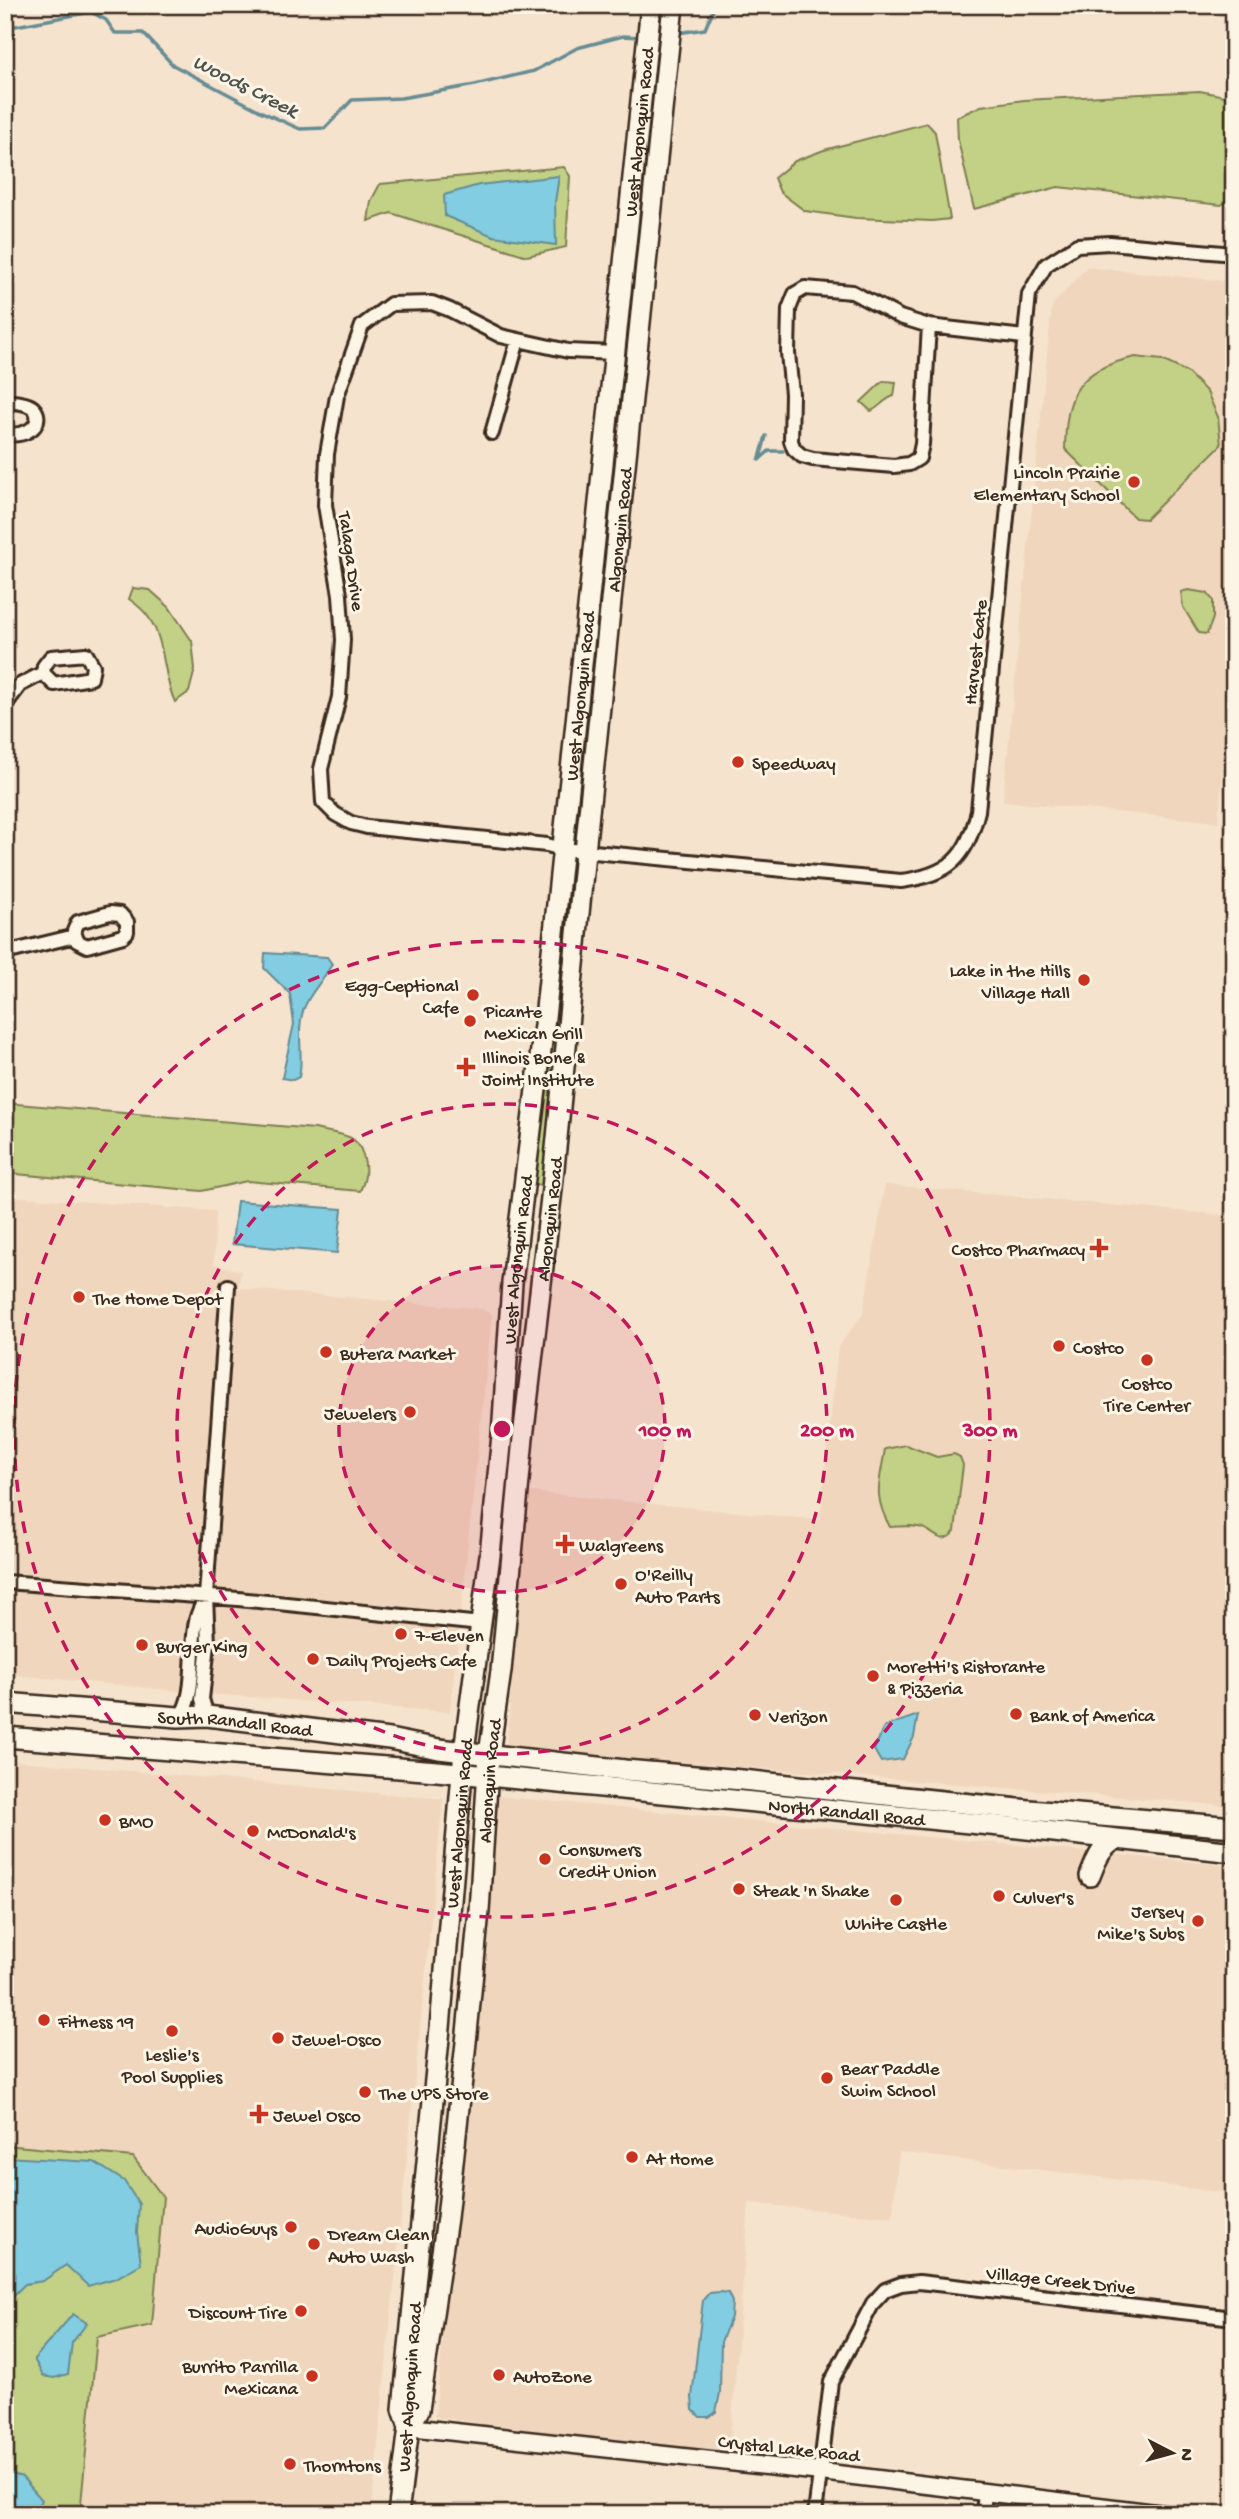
<svg xmlns="http://www.w3.org/2000/svg" width="1239" height="2519" viewBox="0 0 1239 2519" font-family="'Gochi Hand',sans-serif">
<rect width="100%" height="100%" fill="#f5e3cd"/>
<filter id="ink" filterUnits="userSpaceOnUse"><feTurbulence type="fractalNoise" baseFrequency=".0143" numOctaves="2"/><feDisplacementMap in="SourceGraphic" scale="14" xChannelSelector="R" yChannelSelector="G"/><feConvolveMatrix kernelMatrix="1 2 1 2 8 2 1 2 1" color-interpolation-filters="sRGB"/></filter>
<g filter="url(#ink)">
<!-- built -->
<path fill="#f0d6bc" d="M 1087,267 L 1234,282 L 1234,659 L 1218,822 L 1003,801 L 1052,305 Z
M 885,1185 L 1234,1216 L 1234,1806 L 506,1748 L 529,1492 L 820,1520 L 838,1347 L 863,1314 Z
M 5,1196 L 215,1211 L 214,1264 L 241,1271 L 238,1288 L 482,1309 L 492,1314 L 450,1712 L 209,1694 L 5,1674 Z
M 5,1760 L 443,1799 L 371,2514 L 80,2514 L 97,2337 L 133,2156 L 5,2145 Z
M 496,1796 L 1234,1866 L 1234,2194 L 899,2152 L 892,2217 L 749,2203 L 729,2457 L 435,2417 Z"/>
<!-- green -->
<path fill="#c2d185" stroke="#7e7e52" stroke-width="2" d="M 1200,91 L 1234,98 L 1234,197 L 1221,205 L 1058,187 L 974,209 L 958,140 L 957,117 L 981,106 L 1024,100 Z
M 927,123 L 935,132 L 950,219 L 932,221 L 856,218 L 805,211 L 780,192 L 774,178 L 795,161 L 824,150 Z
M 564,167 L 570,176 L 566,247 L 527,256 L 391,213 L 368,221 L 371,201 L 380,184 Z
M 1135,357 L 1162,360 L 1187,372 L 1207,392 L 1218,417 L 1221,445 L 1146,519 L 1135,518 L 1065,449 C 1066,392 1078,370 1135,357 Z
M 883,381 L 896,382 L 894,396 C 882,400 881,407 871,411 L 861,402 Z
M 133,588 L 150,590 L 169,607 L 192,641 L 195,669 L 189,692 L 175,702 C 162,675 166,642 149,618 C 144,610 136,604 129,599 Z
M 1188,590 L 1207,593 L 1213,600 L 1213,618 L 1207,634 L 1199,633 L 1183,607 L 1181,592 Z
M 554,1032 L 556,1032 L 548,1186 L 533,1184 Z
M 5,1103 L 315,1129 C 343,1136 360,1131 365,1164 C 366,1175 365,1180 360,1191 L 247,1181 L 202,1191 L 5,1173 Z
M 906,1445 L 937,1457 L 954,1454 L 960,1457 L 963,1465 L 955,1531 C 943,1546 937,1535 925,1529 C 915,1524 901,1527 890,1527 C 872,1495 880,1482 885,1449 Z
M 5,2145 L 133,2157 L 163,2197 L 152,2325 L 97,2337 L 80,2514 L 5,2514 Z"/>
<!-- water -->
<path fill="#82cde2" stroke="#668c94" stroke-width="2" d="M 559,176 L 555,202 L 556,245 L 493,236 L 445,216 L 444,195 L 479,185 Z
M 265,953 L 327,957 L 332,964 C 324,980 308,994 303,1011 C 296,1033 304,1056 299,1077 L 293,1080 L 282,1078 L 294,1024 L 290,994 L 264,968 Z
M 237,1201 L 342,1209 L 337,1253 L 232,1244 Z
M 918,1715 L 914,1737 L 903,1759 L 881,1762 L 874,1750 L 884,1727 Z
M 5,2157 L 94,2162 L 124,2181 L 139,2204 L 137,2232 L 141,2264 L 116,2278 L 88,2286 L 66,2265 L 43,2281 L 25,2284 L 5,2304 Z
M 720,2292 L 728,2293 L 732,2302 L 731,2317 L 721,2342 L 720,2393 L 716,2412 L 709,2417 L 700,2417 L 693,2410 L 692,2397 L 703,2300 L 709,2293 Z
M 73,2314 L 87,2323 L 72,2343 L 68,2374 L 54,2378 L 43,2376 L 34,2359 Z
M 5,2472 L 22,2477 L 42,2500 L 35,2514 L 5,2514 Z"/>
<g fill="none" stroke-linecap="round" stroke-linejoin="round">
<!-- stream -->
<path stroke="#668c94" stroke-width="3.5" d="M 5,28 L 91,12 L 106,20 L 115,33 L 143,33 L 173,65 L 262,112 L 300,129 L 325,128 L 352,100 L 401,98 L 475,85 L 534,71 L 577,48 L 623,36 L 640,37
M 678,33 L 705,29 L 715,5
M 760,458 L 766,436
M 759,460 L 769,451 L 783,451"/>
<!-- minor casing -->
<g stroke="#3b2a1e" stroke-width="18">
<path id="minor" d="M 929,326 L 922,444 L 919,458 L 909,464 L 894,466 L 813,459 L 802,456 L 794,449 L 791,441 L 792,394 L 788,353 L 789,309 L 795,294 L 805,288 L 852,292 L 900,317 L 929,326 L 1024,337
M 615,353 L 568,351 L 501,336 L 450,310 L 432,303 L 391,304 L 362,326 L 337,396 L 327,454 L 325,505 L 340,595 L 343,640 L 339,697 L 321,769 L 323,802 L 335,814 L 351,823 L 367,827 L 547,845 L 562,849 L 901,881 C 949,875 967,858 978,811 L 1029,294 L 1046,265 L 1077,245 L 1110,243 L 1234,254
M 5,401 C 13,402 21,402 28,405 C 41,410 40,425 28,431 C 21,435 13,435 5,434
M 492,433 L 518,340
M 86,654 L 93,666 L 91,678 L 54,684 L 43,673 L 44,666 L 51,657 Z
M 5,705 L 20,685 L 43,673
M 110,913 L 120,914 L 127,922 L 127,932 L 123,936 L 87,946 L 77,941 L 74,931 L 78,922 Z
M 5,953 L 75,936
M 5,1582 L 238,1599 L 481,1624
M 207,1716 L 202,1699 L 208,1644 L 206,1596 L 228,1286
M 178,1717 C 198,1702 189,1641 197,1617 C 199,1610 203,1603 206,1597
M 815,2514 L 831,2382 L 873,2303 L 885,2290 L 901,2284 L 919,2282 L 1234,2318
M 983,2514 L 985,2492"/>
</g>
<!-- tertiary casing -->
<g stroke="#3b2a1e" stroke-width="21">
<path id="tertiary" d="M 409,2427 L 821,2472 L 1164,2514"/>
</g>
<!-- primary casing -->
<g stroke="#3b2a1e" stroke-width="24">
<g id="primary">
<path id="s1" d="M 5,1703 L 178,1717 L 207,1716 L 389,1739 L 439,1749 L 625,1770 L 742,1780 L 1029,1810 L 1234,1827"/>
<path id="s2" d="M 5,1737 L 437,1771 L 1000,1826 L 1234,1852"/>
<path d="M 1090,1876 C 1096,1861 1100,1848 1115,1840"/>
<path id="s3" d="M 409,2427 L 419,2410 L 447,2218 L 467,2033 L 479,1911 L 489,1754 L 501,1671 L 523,1438 L 552,1189 L 587,832 L 673,5"/>
<path id="s4" d="M 398,2514 L 409,2427 L 403,2409 L 440,2028 L 464,1751 L 490,1555 L 502,1435 L 512,1283 L 546,1009 L 651,5"/>
</g>
</g>
<!-- minor -->
<use href="#minor" stroke="#fcf5e5" stroke-width="12"/>
<!-- tertiary -->
<use href="#tertiary" stroke="#fcf5e5" stroke-width="16"/>
<!-- primary -->
<use href="#primary" stroke="#fcf5e5" stroke-width="19"/>
</g>
</g>
<!-- distance rings -->
<circle cx="502" cy="1429" r="163" fill="#c2185b" fill-opacity=".12"/>
<g fill="none" stroke="#c2185b" stroke-width="3.5" stroke-dasharray="12 9">
<circle cx="502" cy="1429" r="163"/>
<circle cx="502" cy="1429" r="325"/>
<circle cx="502" cy="1429" r="488"/>
</g>
<!-- markers -->
<g fill="#c8321e" stroke="#fcf5e5" stroke-width="2.5">
<circle cx="1134" cy="482" r="7"/>
<circle cx="738" cy="762" r="7"/>
<circle cx="1084" cy="980" r="7"/>
<circle cx="473" cy="995" r="7"/>
<circle cx="470" cy="1021" r="7"/>
<path d="M462.5 1056.5h7v7h7v7h-7v7h-7v-7h-7v-7h7z"/>
<path d="M1095.5 1237.5h7v7h7v7h-7v7h-7v-7h-7v-7h7z"/>
<circle cx="79" cy="1297" r="7"/>
<circle cx="1059" cy="1346" r="7"/>
<circle cx="326" cy="1352" r="7"/>
<circle cx="1147" cy="1360" r="7"/>
<circle cx="410" cy="1412" r="7"/>
<path d="M561.5 1533.5h7v7h7v7h-7v7h-7v-7h-7v-7h7z"/>
<circle cx="621" cy="1584" r="7"/>
<circle cx="401" cy="1634" r="7"/>
<circle cx="142" cy="1645" r="7"/>
<circle cx="313" cy="1659" r="7"/>
<circle cx="873" cy="1676" r="7"/>
<circle cx="1016" cy="1714" r="7"/>
<circle cx="755" cy="1715" r="7"/>
<circle cx="105" cy="1820" r="7"/>
<circle cx="253" cy="1831" r="7"/>
<circle cx="545" cy="1859" r="7"/>
<circle cx="739" cy="1889" r="7"/>
<circle cx="999" cy="1896" r="7"/>
<circle cx="896" cy="1900" r="7"/>
<circle cx="1198" cy="1921" r="7"/>
<circle cx="44" cy="2020" r="7"/>
<circle cx="172" cy="2031" r="7"/>
<circle cx="278" cy="2038" r="7"/>
<circle cx="827" cy="2078" r="7"/>
<circle cx="365" cy="2092" r="7"/>
<path d="M255.5 2103.5h7v7h7v7h-7v7h-7v-7h-7v-7h7z"/>
<circle cx="632" cy="2157" r="7"/>
<circle cx="291" cy="2227" r="7"/>
<circle cx="314" cy="2244" r="7"/>
<circle cx="301" cy="2311" r="7"/>
<circle cx="499" cy="2375" r="7"/>
<circle cx="312" cy="2376" r="7"/>
<circle cx="290" cy="2464" r="7"/>
</g>
<g text-anchor="middle" stroke-width="6" stroke-linejoin="round" paint-order="stroke">
<!-- street labels -->
<g font-size="19" fill="#3b2a1e" stroke="#fcf5e5">
<text dy="7" stroke="none"><textPath href="#s4" startOffset="2396">West Algonquin Road</textPath></text>
<text dy="7" stroke="none"><textPath href="#s3" startOffset="1911">Algonquin Road</textPath></text>
<text transform="translate(353 561) rotate(82)" y="7">Talaga Drive</text>
<text transform="translate(974 652) rotate(-84)" y="7">Harvest Gate</text>
<text dy="7" stroke="none"><textPath href="#s4" startOffset="1829">West Algonquin Road</textPath></text>
<text dy="7" stroke="none"><textPath href="#s3" startOffset="1218">Algonquin Road</textPath></text>
<text dy="7" stroke="none"><textPath href="#s4" startOffset="1262">West Algonquin Road</textPath></text>
<text dy="7" stroke="none"><textPath href="#s1" startOffset="231">South Randall Road</textPath></text>
<text dy="7" stroke="none"><textPath href="#s3" startOffset="653">Algonquin Road</textPath></text>
<text dy="7" stroke="none"><textPath href="#s2" startOffset="845">North Randall Road</textPath></text>
<text dy="7" stroke="none"><textPath href="#s4" startOffset="695">West Algonquin Road</textPath></text>
<text transform="translate(1061 2279) rotate(6)" y="7">Village Creek Drive</text>
<text transform="translate(408 2387) rotate(-86)" y="7">West Algonquin Road</text>
<text transform="translate(789 2447) rotate(6)" y="7">Crystal Lake Road</text>
</g>
<!-- poi labels -->
<g font-size="19" fill="#3b2a1e" stroke="#fcf5e5" text-anchor="start">
<text x="1120" y="478" text-anchor="end">Lincoln Prairie<tspan x="1120" dy="22">Elementary School</tspan></text>
<text x="752" y="769">Speedway</text>
<text x="1070" y="976" text-anchor="end">Lake in the Hills<tspan x="1070" dy="22">Village Hall</tspan></text>
<text x="459" y="991" text-anchor="end">Egg-Ceptional<tspan x="459" dy="22">Cafe</tspan></text>
<text x="484" y="1017">Picante<tspan x="484" dy="22">Mexican Grill</tspan></text>
<text x="482" y="1063">Illinois Bone &amp;<tspan x="482" dy="22">Joint Institute</tspan></text>
<text x="1085" y="1255" text-anchor="end">Costco Pharmacy</text>
<text x="93" y="1304">The Home Depot</text>
<text x="1073" y="1353">Costco</text>
<text x="340" y="1359">Butera Market</text>
<text x="1147" y="1389" text-anchor="middle">Costco<tspan x="1147" dy="22">Tire Center</tspan></text>
<text x="396" y="1419" text-anchor="end">Jewelers</text>
<text x="579" y="1551">Walgreens</text>
<text x="635" y="1580">O'Reilly<tspan x="635" dy="22">Auto Parts</tspan></text>
<text x="415" y="1641">7-Eleven</text>
<text x="156" y="1652">Burger King</text>
<text x="327" y="1666">Daily Projects Cafe</text>
<text x="887" y="1672">Moretti's Ristorante<tspan x="887" dy="22">&amp; Pizzeria</tspan></text>
<text x="1030" y="1721">Bank of America</text>
<text x="769" y="1722">Verizon</text>
<text x="119" y="1827">BMO</text>
<text x="267" y="1838">McDonald's</text>
<text x="559" y="1855">Consumers<tspan x="559" dy="22">Credit Union</tspan></text>
<text x="753" y="1896">Steak 'n Shake</text>
<text x="1013" y="1903">Culver's</text>
<text x="1184" y="1917" text-anchor="end">Jersey<tspan x="1184" dy="22">Mike's Subs</tspan></text>
<text x="896" y="1929" text-anchor="middle">White Castle</text>
<text x="58" y="2027">Fitness 19</text>
<text x="292" y="2045">Jewel-Osco</text>
<text x="172" y="2060" text-anchor="middle">Leslie's<tspan x="172" dy="22">Pool Supplies</tspan></text>
<text x="841" y="2074">Bear Paddle<tspan x="841" dy="22">Swim School</tspan></text>
<text x="379" y="2099">The UPS Store</text>
<text x="273" y="2121">Jewel Osco</text>
<text x="646" y="2164">At Home</text>
<text x="277" y="2234" text-anchor="end">AudioGuys</text>
<text x="328" y="2240">Dream Clean<tspan x="328" dy="22">Auto Wash</tspan></text>
<text x="287" y="2318" text-anchor="end">Discount Tire</text>
<text x="298" y="2372" text-anchor="end">Burrito Parrilla<tspan x="298" dy="22">Mexicana</tspan></text>
<text x="513" y="2382">AutoZone</text>
<text x="304" y="2471">Thorntons</text>
</g>
<!-- water labels -->
<g font-size="21" font-style="italic" fill="#4d534f" stroke="#fcf5e5">
<text transform="translate(246 85) rotate(27)" y="7">Woods Creek</text>
</g>
</g>
<circle cx="502" cy="1429" r="10" fill="#c2185b" stroke="#fcf5e5" stroke-width="3.5"/>
<g font-size="21" text-anchor="middle" font-weight="bold" fill="#c2185b" stroke="#fcf5e5" stroke-width="6" stroke-linejoin="round" paint-order="stroke">
<text x="665" y="1436">100 m</text>
<text x="827" y="1436">200 m</text>
<text x="990" y="1436">300 m</text>
</g>
<!-- margin -->
<rect width="1239" height="2519" fill="none" stroke="#fcf5e5" stroke-width="28"/>
<rect x="14" y="14" width="1211" height="2491" fill="none" stroke="#3b2a1e" stroke-width="2.5" filter="url(#ink)"/>
<!-- north arrow -->
<g transform="translate(1172 2453) rotate(96)" stroke="#fcf5e5" stroke-width="5" paint-order="stroke">
<path d="M0-5L12 26L0 18L-12 26Z" fill="#3b2a1e"/>
<text y="-10" font-size="19" font-weight="bold" text-anchor="middle" fill="#3b2a1e">N</text>
</g>
</svg>
